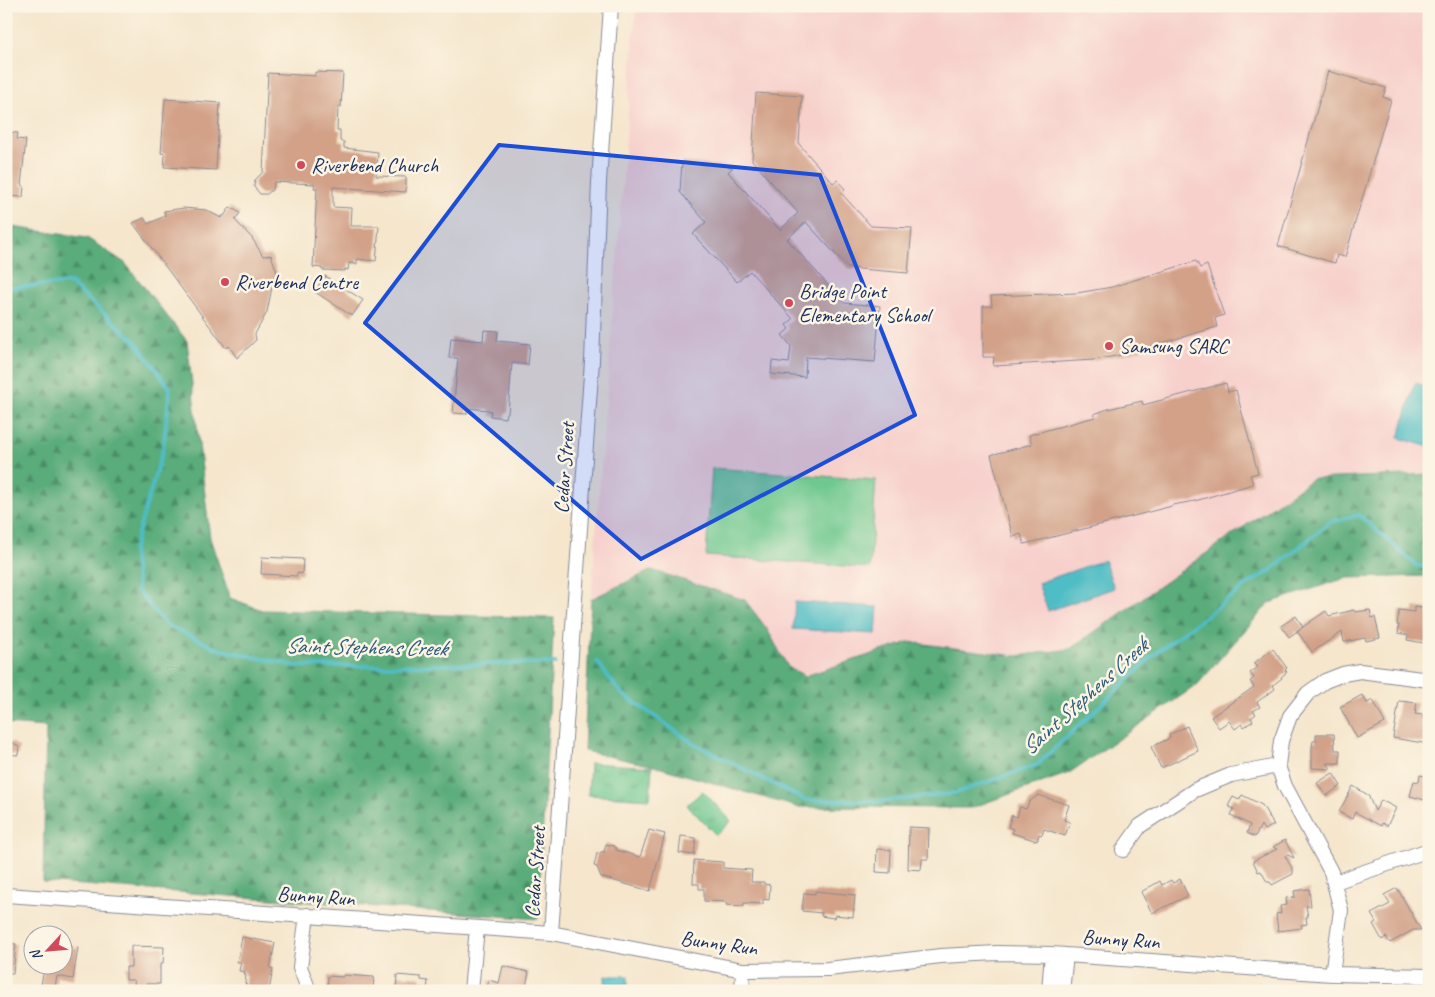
<svg xmlns="http://www.w3.org/2000/svg" width="1435" height="997" viewBox="0 0 1435 997" font-family="Caveat,sans-serif">
<defs>
<pattern id="forest-firs" width="22" height="20" patternUnits="userSpaceOnUse" patternTransform="scale(1.25)"><rect width="22" height="20" fill="#5aac7a"/><path d="M5 1l3.5 6h-7zM16 11l3.5 6h-7z" fill="#4a8c67"/></pattern>
<pattern id="park-tufts" width="24" height="20" patternUnits="userSpaceOnUse" patternTransform="scale(1.25)"><rect width="24" height="20" fill="#6ec88f"/><path d="M3 7l-1-3M5 7V3M7 7l1-3M15 17l-1-3M17 17v-4M19 17l1-3" fill="none" stroke="#5aa378"/></pattern>
</defs>
<rect width="100%" height="100%" fill="#fcf5e5"/>
<filter id="ink" filterUnits="userSpaceOnUse"><feTurbulence type="fractalNoise" baseFrequency=".02" numOctaves="2"/><feDisplacementMap in="SourceGraphic" scale="10" xChannelSelector="R" yChannelSelector="G"/><feConvolveMatrix kernelMatrix="1 2 1 2 8 2 1 2 1" color-interpolation-filters="sRGB"/></filter>
<filter id="wash" filterUnits="userSpaceOnUse"><feTurbulence type="fractalNoise" baseFrequency=".0096" numOctaves="4" result="noise"/><feDisplacementMap in="SourceGraphic" scale="20" xChannelSelector="R" yChannelSelector="G"/><feGaussianBlur stdDeviation="1.12" result="paint"/><feColorMatrix in="noise" values="0 0 0 0 0 0 0 0 0 0 0 0 0 0 0 0 0 1.4 0 .05"/><feComposite in="paint" operator="in"/></filter>
<g filter="url(#wash)">
<rect width="100%" height="100%" fill="#f5e6cc"/>
<!-- built -->
<path fill="#f7d0cc" d="M 636,6 L 1429,6 L 1429,474 L 1312,479 L 1070,649 L 1016,656 L 944,647 L 805,676 L 591,599 Z"/>
<!-- green -->
<path fill="#6ec88f" stroke="#447c76" d="M 712,468 L 876,480 L 870,568 L 706,556 Z"/>
<!-- forest -->
<path fill="url(#forest-firs)" stroke="#3a6e6c" d="M 6,226 L 87,238 L 125,263 L 187,341 L 210,538 L 230,598 L 262,610 L 554,618 L 538,919 L 43,882 L 46,727 L 6,724 Z
M 1429,474 L 1429,576 L 1346,578 L 1269,603 L 1197,685 L 1069,773 L 971,808 L 797,807 L 654,766 L 584,751 L 591,599 L 652,570 L 745,600 L 767,629 L 788,667 L 805,676 L 909,642 L 1016,656 L 1070,649 L 1312,479 Z"/>
<!-- park -->
<path fill="url(#park-tufts)" stroke="#447c76" d="M 590,763 L 652,767 L 650,799 L 588,795 Z
M 703,791 L 731,821 L 716,835 L 687,805 Z"/>
<!-- water -->
<path fill="#4fbdc5" stroke="#357692" d="M 1415,383 L 1429,387 L 1429,447 L 1399,438 Z
M 1104,560 L 1114,588 L 1048,611 L 1038,583 Z
M 795,602 L 878,607 L 876,634 L 793,629 Z
M 605,976 L 628,976 L 628,985 L 605,984 Z"/>
<g fill="none" stroke-linecap="round" stroke-linejoin="round">
<!-- stream -->
<path stroke="#4fbdc5" stroke-width="4" d="M 6,288 L 70,283 L 135,341 L 170,388 L 163,449 L 133,550 L 138,591 L 165,624 L 218,649 L 296,666 L 372,666 L 555,663
M 597,662 L 621,693 L 693,743 L 805,800 L 887,801 L 956,793 L 1037,765 L 1157,652 L 1250,583 L 1270,571 L 1330,522 L 1359,515 L 1417,566 L 1429,567"/>
</g>
<g id="blocks">
<!-- building -->
<path fill="#d2a188" d="M 1328,71 L 1386,88 L 1383,97 L 1391,100 L 1345,257 L 1337,255 L 1335,263 L 1278,246 Z
M 315,72 L 343,73 L 341,107 L 338,107 L 337,130 L 340,130 L 340,141 L 344,142 L 344,148 L 378,152 L 376,176 L 406,177 L 406,192 L 333,187 L 333,207 L 352,208 L 351,226 L 379,226 L 376,261 L 357,259 L 357,264 L 349,263 L 348,270 L 345,269 L 345,271 L 322,270 L 322,268 L 313,267 L 317,188 L 314,188 L 315,184 L 274,182 L 273,189 L 267,194 L 260,194 L 254,187 L 255,180 L 263,172 L 268,73 L 315,76 Z
M 756,93 L 802,96 L 799,144 L 833,183 L 837,180 L 845,189 L 841,193 L 871,226 L 912,228 L 908,273 L 848,268 L 806,222 L 787,239 L 844,303 L 880,306 L 875,362 L 806,357 L 805,377 L 771,374 L 772,361 L 789,363 L 791,346 L 782,335 L 789,329 L 786,325 L 793,319 L 750,271 L 737,282 L 693,234 L 706,222 L 680,192 L 682,162 L 733,167 L 728,172 L 780,230 L 798,213 L 752,160 Z
M 165,99 L 220,103 L 216,170 L 164,167 L 165,154 L 161,153 Z
M 6,132 L 18,133 L 17,139 L 26,140 L 21,185 L 24,186 L 23,197 L 6,196 Z
M 230,207 L 240,213 L 235,220 L 252,238 L 263,256 L 271,255 L 280,281 L 273,282 L 267,312 L 255,334 L 256,340 L 237,358 L 229,346 L 226,348 L 133,223 L 144,218 L 148,224 L 165,216 L 164,211 L 184,208 L 206,210 L 221,218 L 222,216 L 224,216 Z
M 1196,261 L 1200,268 L 1207,265 L 1224,315 L 1215,318 L 1217,327 L 1121,355 L 1094,360 L 993,366 L 994,357 L 983,357 L 983,306 L 992,306 L 991,296 L 1077,293 L 1112,287 Z
M 325,276 L 363,300 L 352,316 L 315,292 Z
M 484,330 L 498,331 L 497,341 L 530,344 L 528,365 L 512,363 L 508,413 L 506,413 L 505,418 L 490,416 L 491,411 L 488,410 L 467,408 L 467,414 L 453,413 L 458,358 L 449,358 L 451,338 L 483,341 Z
M 1226,383 L 1228,392 L 1236,390 L 1258,473 L 1250,475 L 1253,484 L 1195,501 L 1172,505 L 1172,506 L 1041,540 L 1024,544 L 1021,534 L 1013,537 L 991,455 L 1032,444 L 1029,435 L 1095,417 L 1094,414 L 1108,409 L 1142,401 L 1143,405 Z
M 262,557 L 303,559 L 302,574 L 297,573 L 297,576 L 261,574 Z
M 1414,607 L 1429,609 L 1429,644 L 1407,640 L 1408,635 L 1398,633 L 1399,625 L 1397,625 L 1399,610 L 1414,612 Z
M 1354,610 L 1355,612 L 1370,610 L 1372,618 L 1375,617 L 1380,638 L 1366,641 L 1365,638 L 1344,642 L 1342,632 L 1312,652 L 1297,631 L 1326,611 L 1329,616 Z
M 1296,616 L 1303,627 L 1289,637 L 1281,626 Z
M 1273,649 L 1287,668 L 1285,670 L 1287,672 L 1281,677 L 1282,678 L 1273,685 L 1275,689 L 1257,702 L 1260,707 L 1253,711 L 1256,714 L 1251,718 L 1253,721 L 1244,727 L 1242,724 L 1235,729 L 1229,721 L 1219,728 L 1211,717 L 1254,687 L 1250,681 L 1254,678 L 1250,673 L 1258,667 L 1254,663 Z
M 1362,695 L 1367,703 L 1373,700 L 1385,723 L 1357,738 L 1340,707 Z
M 1399,701 L 1417,703 L 1415,714 L 1423,715 L 1423,719 L 1429,720 L 1429,744 L 1393,738 Z
M 1187,726 L 1198,751 L 1161,768 L 1151,747 L 1170,738 L 1169,735 Z
M 1316,734 L 1334,734 L 1335,750 L 1340,750 L 1340,763 L 1327,763 L 1331,769 L 1312,768 L 1312,747 L 1313,741 L 1316,741 Z
M 12,742 L 19,747 L 18,755 L 6,754 L 7,746 Z
M 1333,773 L 1341,786 L 1326,796 L 1317,783 Z
M 1420,775 L 1429,777 L 1429,801 L 1410,796 L 1414,781 L 1419,782 Z
M 1353,786 L 1368,795 L 1375,811 L 1381,800 L 1396,808 L 1387,826 L 1382,823 L 1381,826 L 1355,812 L 1352,819 L 1339,812 Z
M 1038,795 L 1069,805 L 1064,820 L 1070,822 L 1065,836 L 1044,829 L 1042,835 L 1039,834 L 1037,841 L 1012,833 L 1013,829 L 1008,827 L 1012,815 L 1017,817 L 1020,807 L 1026,809 L 1029,802 Z
M 1242,795 L 1262,805 L 1274,825 L 1264,830 L 1261,825 L 1255,837 L 1247,833 L 1250,825 L 1231,815 L 1234,809 L 1228,806 L 1233,797 L 1239,800 Z
M 909,827 L 929,828 L 928,859 L 922,859 L 921,870 L 908,869 Z
M 649,830 L 665,834 L 650,891 L 601,877 L 597,867 L 594,866 L 597,853 L 600,854 L 601,852 L 604,852 L 606,844 L 614,846 L 616,848 L 616,850 L 640,857 Z
M 681,836 L 696,838 L 694,855 L 679,853 Z
M 1285,840 L 1294,858 L 1288,855 L 1285,856 L 1293,870 L 1293,874 L 1272,885 L 1270,882 L 1267,882 L 1261,871 L 1258,872 L 1253,861 L 1277,849 L 1273,847 Z
M 877,849 L 891,850 L 890,873 L 876,872 Z
M 694,860 L 723,862 L 723,868 L 752,870 L 751,882 L 764,882 L 764,884 L 770,885 L 769,900 L 763,899 L 763,904 L 744,903 L 744,906 L 726,905 L 727,902 L 704,901 L 704,889 L 699,889 L 699,884 L 693,884 Z
M 1180,879 L 1188,896 L 1152,913 L 1141,892 L 1160,881 L 1162,885 L 1171,880 L 1173,883 Z
M 1397,888 L 1421,930 L 1413,930 L 1390,943 L 1386,937 L 1382,940 L 1373,924 L 1376,922 L 1371,914 L 1390,904 L 1384,895 Z
M 1309,889 L 1311,906 L 1306,906 L 1308,917 L 1306,917 L 1307,924 L 1301,925 L 1302,928 L 1278,931 L 1276,914 L 1281,913 L 1280,906 L 1287,905 L 1286,898 L 1295,897 L 1294,891 Z
M 815,891 L 855,895 L 853,917 L 835,915 L 834,918 L 821,916 L 822,913 L 802,911 L 804,893 L 815,894 Z
M 242,937 L 275,943 L 270,968 L 273,969 L 269,991 L 247,991 L 246,984 L 245,983 L 246,975 L 244,975 L 245,972 L 239,971 L 241,962 L 237,962 Z
M 6,943 L 16,944 L 13,973 L 6,973 Z
M 66,946 L 78,948 L 73,979 L 57,976 L 55,987 L 41,985 L 45,964 L 62,964 L 62,947 Z
M 131,946 L 164,947 L 163,964 L 160,964 L 160,984 L 146,984 L 146,991 L 135,991 L 134,980 L 126,980 L 126,967 L 131,967 Z
M 503,966 L 529,972 L 525,991 L 486,991 L 489,980 L 499,983 Z
M 343,975 L 374,977 L 373,991 L 327,991 L 328,976 L 343,977 Z
M 397,975 L 421,977 L 421,980 L 428,981 L 427,991 L 396,991 Z"/>
</g>
</g>
<g filter="url(#ink)">
<use href="#blocks" fill-opacity="0" stroke="#888a95" stroke-width="1"/>
<g fill="none" stroke-linecap="round" stroke-linejoin="round">
<!-- minor casing -->
<g stroke="#888a95" stroke-width="16">
<path id="minor" d="M 1123,850 L 1140,826 L 1195,790 L 1231,775 L 1278,766
M 1335,882 L 1423,852
M 6,895 L 551,933 L 743,970 L 828,969 L 941,956 L 997,953 L 1052,954 L 1332,974 L 1429,976
M 307,915 L 300,967 L 309,991
M 551,933 L 592,361 L 599,182 L 611,6
M 1332,974 L 1341,910 L 1331,872 L 1285,786 L 1278,766 L 1281,741 L 1290,716 L 1308,693 L 1325,681 L 1343,674 L 1360,671 L 1429,680
M 471,991 L 477,928
M 742,991 L 743,970
M 1049,991 L 1052,954
M 1062,991 L 1066,955"/>
</g>
<!-- minor -->
<use href="#minor" stroke="#fff" stroke-width="14"/>
</g>
</g>
<!-- marked area -->
<path fill="#1d4ed8" fill-opacity="0.2" stroke="#1d4ed8" stroke-width="4" stroke-linejoin="round" d="M 499,145 L 820,175 L 915,415 L 641,559 L 365,323 Z"/>
<!-- markers -->
<g fill="#d1495b" stroke="#fcf5e5" stroke-width="2">
<circle cx="301" cy="165" r="5"/>
<circle cx="225" cy="282" r="5"/>
<circle cx="789" cy="303" r="5"/>
<circle cx="1109" cy="346" r="5"/>
</g>
<g text-anchor="middle" stroke-width="5" stroke-linejoin="round" paint-order="stroke">
<!-- poi labels -->
<g font-size="21" fill="#1b2f5e" stroke="#fcf5e5" text-anchor="start">
<text x="311" y="172">Riverbend Church</text>
<text x="235" y="289">Riverbend Centre</text>
<text x="799" y="298">Bridge Point<tspan x="799" dy="24">Elementary School</tspan></text>
<text x="1119" y="353">Samsung SARC</text>
</g>
<!-- street labels -->
<g font-size="21" fill="#1b2f5e" stroke="#fcf5e5">
<text transform="translate(564 468) rotate(-86)" y="7">Cedar Street</text>
<text transform="translate(535 872) rotate(-86)" y="7">Cedar Street</text>
<text transform="translate(316 896) rotate(4)" y="7">Bunny Run</text>
<text transform="translate(1121 939) rotate(4)" y="7">Bunny Run</text>
<text transform="translate(719 943) rotate(8)" y="7">Bunny Run</text>
</g>
<!-- water labels -->
<g font-size="22" font-style="italic" fill="#2b5a7d" stroke="#fcf5e5">
<text transform="translate(366 646) rotate(1)" y="8">Saint Stephens Creek</text>
<text transform="translate(1084 696) rotate(-42)" y="8">Saint Stephens Creek</text>
</g>
</g>
<!-- margin -->
<rect width="1435" height="997" fill="none" stroke="#fcf5e5" stroke-width="25"/>
<!-- north arrow -->
<g transform="translate(48 950) rotate(244)"><circle r="24" fill="#fcf5e5" stroke="#a2a6af"/>
<path d="M0-4L9 19L0 12L-9 19Z" fill="#d1495b"/>
<text y="-8" font-size="14" font-weight="bold" text-anchor="middle" fill="#1b2f5e">N</text>
</g>
</svg>
